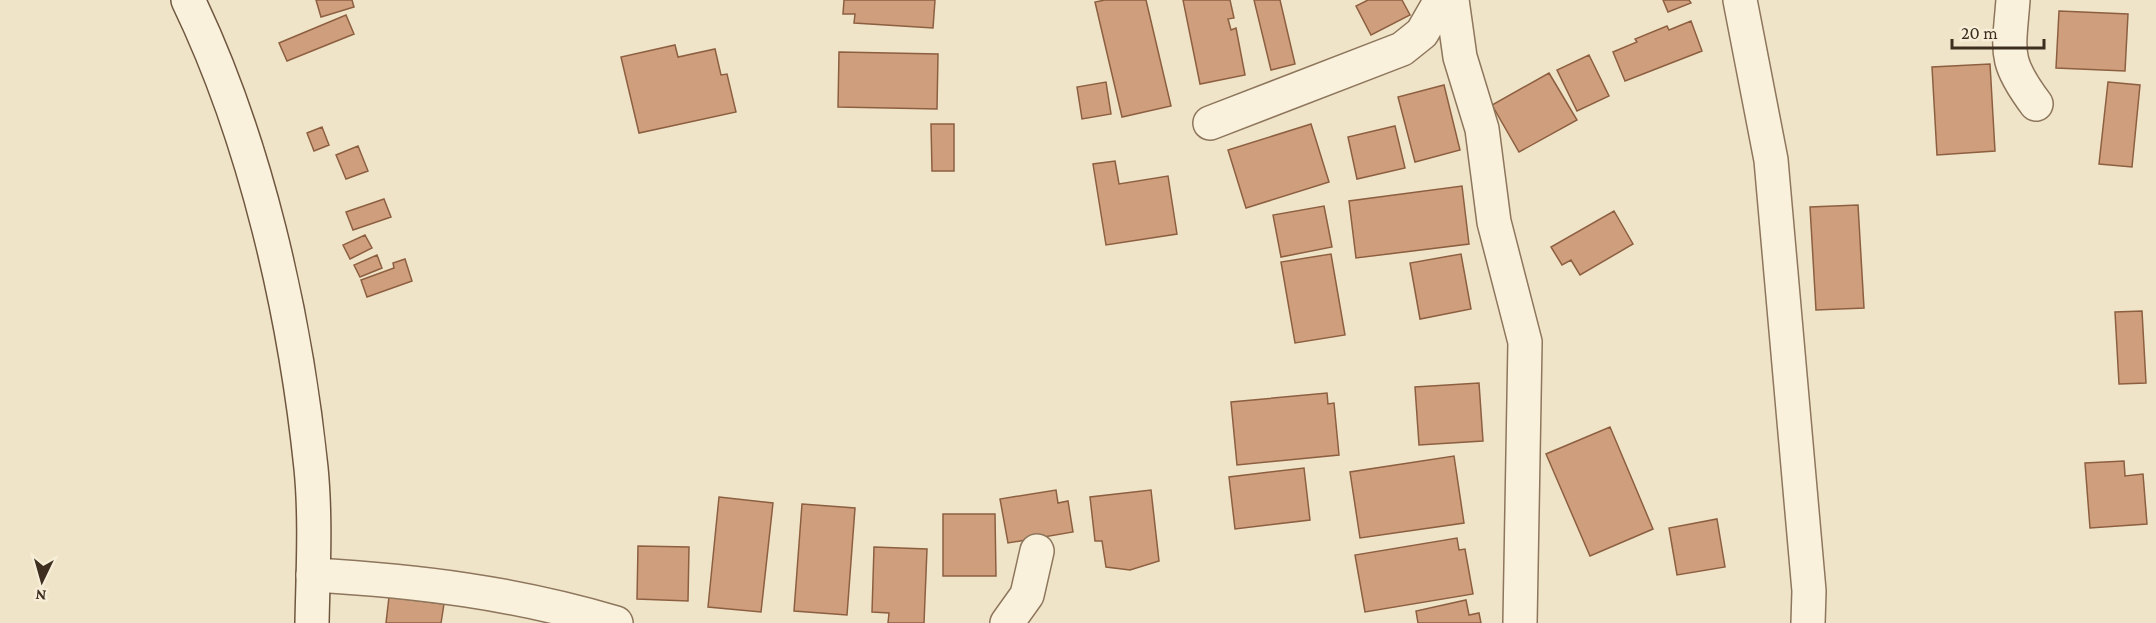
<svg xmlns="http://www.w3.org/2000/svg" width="2156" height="623" viewBox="0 0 2156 623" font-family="'Crimson Pro',serif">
<rect width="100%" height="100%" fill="#f0e4c8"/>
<!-- building -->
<path fill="#cf9f7d" stroke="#8d5f41" stroke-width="1.5" d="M 316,0 L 352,0 L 354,7 L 321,17 Z
M 844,0 L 935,0 L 933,28 L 854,23 L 855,14 L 843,14 Z
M 1105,0 L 1146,0 L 1171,106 L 1122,117 L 1095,2 Z
M 1183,0 L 1230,0 L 1234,18 L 1228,19 L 1231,30 L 1236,28 L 1245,75 L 1200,84 Z
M 1254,0 L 1280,0 L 1295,64 L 1271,70 Z
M 1368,0 L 1402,0 L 1410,15 L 1371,35 L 1356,6 Z
M 1663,0 L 1689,0 L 1691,3 L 1668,12 Z
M 2059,11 L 2128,14 L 2125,71 L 2056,68 Z
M 346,15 L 354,34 L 287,61 L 279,43 Z
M 1691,21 L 1702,51 L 1625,81 L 1613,52 L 1637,42 L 1635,39 L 1667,26 L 1669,30 Z
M 675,45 L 678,57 L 715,49 L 721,75 L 727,74 L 736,112 L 639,133 L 621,57 Z
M 839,52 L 938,54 L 937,109 L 838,107 Z
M 1589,55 L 1609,96 L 1577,111 L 1557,70 Z
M 1990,64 L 1995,151 L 1937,155 L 1932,67 Z
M 1549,73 L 1577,120 L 1519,152 L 1492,105 Z
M 1106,82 L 1111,114 L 1082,119 L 1077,87 Z
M 2108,82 L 2140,85 L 2132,167 L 2099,164 Z
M 1444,85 L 1460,150 L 1415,162 L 1398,97 Z
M 931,124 L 954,124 L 954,171 L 932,171 Z
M 1311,124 L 1329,182 L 1246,208 L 1228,150 Z
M 1395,126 L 1405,168 L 1357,179 L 1348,137 Z
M 322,127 L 329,145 L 314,151 L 307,133 Z
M 358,146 L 368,171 L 346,179 L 336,155 Z
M 1115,161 L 1119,184 L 1168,176 L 1177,234 L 1106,245 L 1093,164 Z
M 1462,186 L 1469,244 L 1356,258 L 1349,201 Z
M 384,199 L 391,217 L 353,230 L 346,212 Z
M 1858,205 L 1864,308 L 1816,310 L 1810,207 Z
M 1324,206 L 1332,247 L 1281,257 L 1273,215 Z
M 1614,211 L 1633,244 L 1580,275 L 1571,260 L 1562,265 L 1551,247 Z
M 365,235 L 372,248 L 350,259 L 343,245 Z
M 1331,254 L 1345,335 L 1295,343 L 1281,262 Z
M 1461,254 L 1471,309 L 1420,319 L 1410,263 Z
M 377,255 L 382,268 L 360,277 L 354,265 Z
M 405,259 L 412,281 L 367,297 L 361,280 L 394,268 L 393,263 Z
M 2142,311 L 2146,383 L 2119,384 L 2115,312 Z
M 1479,383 L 1483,441 L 1419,445 L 1415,387 Z
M 1327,393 L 1328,404 L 1334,403 L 1339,455 L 1237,465 L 1231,402 Z
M 1610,427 L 1653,529 L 1590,556 L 1546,454 Z
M 1454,456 L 1464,523 L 1360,538 L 1350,472 Z
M 2124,461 L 2125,476 L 2143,474 L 2147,524 L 2090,528 L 2085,463 Z
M 1304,468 L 1310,520 L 1235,529 L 1229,477 Z
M 1056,490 L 1058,503 L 1068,501 L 1073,532 L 1008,543 L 1000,499 Z
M 1151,490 L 1159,561 L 1130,570 L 1106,567 L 1102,541 L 1095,541 L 1090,497 Z
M 719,497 L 773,503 L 761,612 L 708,607 Z
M 802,504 L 855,508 L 847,615 L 794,611 Z
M 943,514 L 995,514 L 996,576 L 943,576 Z
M 1717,519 L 1725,567 L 1677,575 L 1669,528 Z
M 1457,538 L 1459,550 L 1465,549 L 1473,594 L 1365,612 L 1355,555 Z
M 638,546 L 689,547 L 688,601 L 637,599 Z
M 874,547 L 927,549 L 924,623 L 888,623 L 889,613 L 872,612 Z
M 389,597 L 444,604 L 441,623 L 386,623 Z
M 1466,600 L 1469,615 L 1479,613 L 1481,623 L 1418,623 L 1416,611 Z"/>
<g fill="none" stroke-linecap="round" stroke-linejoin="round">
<!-- minor casing -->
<g stroke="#8d765c" stroke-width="36">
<path id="minor" d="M 1452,0 L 1460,57 L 1482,129 L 1494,222 L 1525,342 L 1520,623
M 1740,0 L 1771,160 L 1809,591 L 1808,623
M 2013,0 C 2009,52 2003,60 2036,104
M 1210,123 L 1402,49 L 1422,33 L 1441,0
M 313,575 C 419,581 515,593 616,623
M 1007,623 L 1027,595 L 1037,551"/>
</g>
<!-- secondary casing -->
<g stroke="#6f573f" stroke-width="36">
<path id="secondary" d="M 188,0 C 256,141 295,314 311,468 C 316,519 313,572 312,623"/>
</g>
<!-- minor -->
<use href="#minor" stroke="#faf1dc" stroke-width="33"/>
<!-- secondary -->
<use href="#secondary" stroke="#faf1dc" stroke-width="33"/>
</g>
<!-- north arrow -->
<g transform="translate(42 581) rotate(185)" stroke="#f7eed8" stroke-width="4.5" paint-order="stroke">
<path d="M0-4.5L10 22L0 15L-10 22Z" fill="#3d2e20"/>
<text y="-9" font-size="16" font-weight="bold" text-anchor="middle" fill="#3d2e20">N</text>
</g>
<!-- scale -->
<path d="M1952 39v9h92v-9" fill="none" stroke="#3d2e20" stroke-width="3"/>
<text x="1961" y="39" font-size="18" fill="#3d2e20" stroke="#f7eed8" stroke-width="4.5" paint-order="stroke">20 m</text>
</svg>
